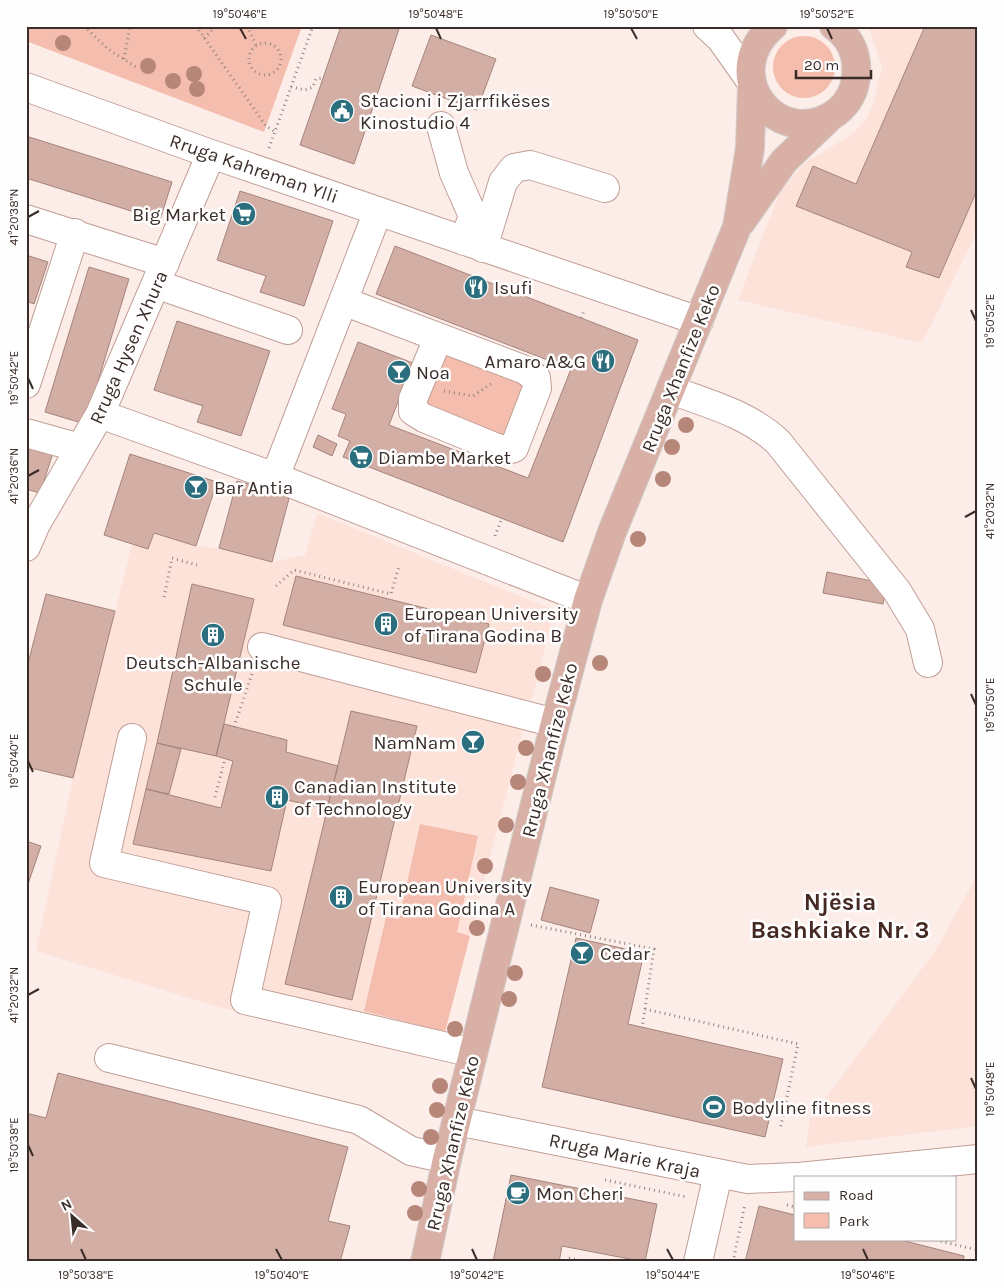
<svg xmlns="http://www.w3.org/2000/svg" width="1004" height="1288" viewBox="0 0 1004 1288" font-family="Karla,sans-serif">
<rect width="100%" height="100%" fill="#fcede9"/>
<!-- built -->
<path fill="#fde2da" d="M 868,26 L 978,26 L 978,230 L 922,343 L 738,300 L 779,194 L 802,165 L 852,134 L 866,120 L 874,102 L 882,67 Z
M 317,513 L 554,610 L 533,697 L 516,711 L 524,725 L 445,1032 L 426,1043 L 424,1058 L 215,1006 L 36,951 L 73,778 L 132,544 L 148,549 L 154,533 L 196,546 L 219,548 L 272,562 L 305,555 Z
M 978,874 L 978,1126 L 806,1147 L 810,1119 L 935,951 Z"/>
<!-- green -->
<path fill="#f4bdae" d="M 30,26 L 302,26 L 264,132 L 26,41 Z
M773 67a31 31 0 1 1 62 0a31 31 0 1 1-62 0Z
M 452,352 L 522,377 L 527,387 L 509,432 L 502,438 L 427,410 L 422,400 L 440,357 Z
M 420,824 L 478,836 L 457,932 L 470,936 L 445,1032 L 364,1011 L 386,917 L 399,919 Z"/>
<!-- building -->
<path fill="#d2aea5" stroke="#a5847b" d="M 341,26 L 400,26 L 354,164 L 300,145 Z
M 925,26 L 978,26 L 978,188 L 939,278 L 906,267 L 912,252 L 796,206 L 813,166 L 856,184 Z
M 431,35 L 496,59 L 477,110 L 412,86 Z
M 26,136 L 172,182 L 160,220 L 26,178 Z
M 240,191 L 333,221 L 304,306 L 260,292 L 266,276 L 217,260 Z
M 395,246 L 638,340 L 563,542 L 343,457 L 350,441 L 338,436 L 346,414 L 332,409 L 358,342 L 413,363 L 389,425 L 528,478 L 571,369 L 376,294 Z
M 26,255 L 48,262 L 34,304 L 26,301 Z
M 89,267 L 129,279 L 85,424 L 45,412 Z
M 177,321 L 270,351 L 241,436 L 197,422 L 203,406 L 154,390 Z
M 318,435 L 337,444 L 332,456 L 313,447 Z
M 26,445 L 53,453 L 40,493 L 26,489 Z
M 130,454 L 217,482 L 196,546 L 154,533 L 148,549 L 104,535 Z
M 237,481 L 290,495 L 272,562 L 219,548 Z
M 827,572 L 887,584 L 883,604 L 823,593 Z
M 296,576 L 489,624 L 476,673 L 283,625 Z
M 192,584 L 254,599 L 216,756 L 157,743 Z
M 46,594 L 115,611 L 73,778 L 26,767 L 26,671 Z
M 351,711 L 417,726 L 352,1000 L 285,984 Z
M 224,724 L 287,740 L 286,752 L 338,766 L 327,809 L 287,800 L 271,871 L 133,844 L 146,789 L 221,808 L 233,761 L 216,756 Z
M 157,743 L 181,749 L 169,794 L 146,789 Z
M 26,841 L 41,846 L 26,890 Z
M 550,887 L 599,900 L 590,933 L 541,920 Z
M 576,938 L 644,953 L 628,1024 L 783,1059 L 765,1137 L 542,1087 Z
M 58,1073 L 348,1147 L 328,1221 L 350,1226 L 340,1262 L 26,1262 L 26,1113 L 46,1118 Z
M 511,1175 L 657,1204 L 645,1262 L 562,1246 L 559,1262 L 493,1262 Z
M 759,1206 L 795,1215 L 795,1239 L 897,1239 L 964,1256 L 963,1262 L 745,1262 Z"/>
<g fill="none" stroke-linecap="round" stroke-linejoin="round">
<!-- minor casing -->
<g stroke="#c19e95" stroke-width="30">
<path id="minor" d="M 707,26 L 721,39 L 750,80
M 26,87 L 211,154 L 699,321
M 441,126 L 454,173 L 473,216 L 464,241
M 26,219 L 165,263
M 483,248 L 503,182 L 514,168 L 530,165 L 605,188
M 156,284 L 288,330
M 343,301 L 525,370 L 536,378 L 537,388 L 514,448 L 508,450 L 497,448 L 424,418 L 413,411 L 413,399 L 438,338
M 26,384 L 75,233
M 671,390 C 709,404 748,414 778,442 L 897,591 L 920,629 L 928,663
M 100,414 L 275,477 L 588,600
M 26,433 L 80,448
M 275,477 L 378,211
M 26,547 L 36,524 L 100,414 L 211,154
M 262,647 L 555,723
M 132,738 L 104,863 L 267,901 L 245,1000 L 473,1053
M 109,1058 L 359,1120 L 411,1151 L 447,1159
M 457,1121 L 727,1175 L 748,1179 L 795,1177
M 799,1177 L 978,1159
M 698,1262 L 718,1174"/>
</g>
<!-- major casing -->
<g stroke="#d0cccb" stroke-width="30">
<path id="major" d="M 773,26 C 716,75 779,154 837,112 C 848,103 855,90 856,76 C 858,56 851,38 834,26
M 741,222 L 784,161 L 829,118
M 425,1262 L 447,1159 L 555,723 L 588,600 L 612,532 L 737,227 L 750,148 L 752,86"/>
</g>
<!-- path -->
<path stroke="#938581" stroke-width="3" stroke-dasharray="1 4" stroke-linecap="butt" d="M 84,26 L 108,49 L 139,69
M 196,26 L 266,126 L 274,131
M 247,26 L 256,45
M 204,38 L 216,26
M249 59a16 16 0 1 1 32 0a16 16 0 1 1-32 0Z
M 124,59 L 130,26
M 291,87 L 305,90 L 313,87 L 316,79 L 323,78
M 269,148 L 313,26
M 581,318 L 585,309
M 444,391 L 473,396 L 491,384
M 495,536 L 502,518
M 276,586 L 294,570 L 391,594 L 399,566
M 164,597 L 172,558 L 197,565
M 234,727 L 253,671
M 215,797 L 225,759
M 531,925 L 654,949 L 642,1028
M 645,1009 L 798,1044 L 780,1130
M 605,1180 L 687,1197
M 787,1205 L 795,1207
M 931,1239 L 978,1250
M 567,1262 L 568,1258 L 587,1262
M 733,1262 L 745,1204"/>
<!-- minor -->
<use href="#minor" stroke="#fff" stroke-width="28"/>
<!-- major -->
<use href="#major" stroke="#d9b0a5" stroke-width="28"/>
</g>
<!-- trees -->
<g fill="#b68679">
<circle cx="63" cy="43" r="8"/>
<circle cx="148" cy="66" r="8"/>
<circle cx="194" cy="74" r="8"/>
<circle cx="173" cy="81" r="8"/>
<circle cx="197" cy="89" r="8"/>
<circle cx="686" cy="425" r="8"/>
<circle cx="672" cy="447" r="8"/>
<circle cx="663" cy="479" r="8"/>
<circle cx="638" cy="539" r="8"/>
<circle cx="600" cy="663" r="8"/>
<circle cx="543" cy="674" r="8"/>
<circle cx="526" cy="748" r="8"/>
<circle cx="518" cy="782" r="8"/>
<circle cx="506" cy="825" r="8"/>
<circle cx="485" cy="866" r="8"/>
<circle cx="477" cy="928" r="8"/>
<circle cx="515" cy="973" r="8"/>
<circle cx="509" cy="999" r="8"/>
<circle cx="455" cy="1029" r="8"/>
<circle cx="440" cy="1086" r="8"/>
<circle cx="437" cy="1110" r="8"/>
<circle cx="431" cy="1137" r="8"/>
<circle cx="419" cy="1189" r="8"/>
<circle cx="415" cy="1213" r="8"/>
</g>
<!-- ticks -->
<path fill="none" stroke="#3a2c28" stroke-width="2" d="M 240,28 L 246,39M 436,28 L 441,39M 631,28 L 637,39M 827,28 L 832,39M 28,217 L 39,211M 971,310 L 976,321M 28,378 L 33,389M 28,476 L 39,470M 965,517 L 976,511M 971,694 L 976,705M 28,761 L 33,772M 28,995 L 39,989M 971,1078 L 976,1089M 28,1145 L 33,1156M 81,1249 L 86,1260M 276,1249 L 282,1260M 472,1249 L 477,1260M 667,1249 L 673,1260M 863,1249 L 868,1260"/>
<!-- icons -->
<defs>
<g id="civic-disc" transform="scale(1.25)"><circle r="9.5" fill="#2b6f7f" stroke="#fefefe"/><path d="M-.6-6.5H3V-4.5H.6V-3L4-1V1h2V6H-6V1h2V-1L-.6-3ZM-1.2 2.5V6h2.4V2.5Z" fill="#fff"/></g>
<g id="supermarket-disc" transform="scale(1.25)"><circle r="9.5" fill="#2b6f7f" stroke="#fefefe"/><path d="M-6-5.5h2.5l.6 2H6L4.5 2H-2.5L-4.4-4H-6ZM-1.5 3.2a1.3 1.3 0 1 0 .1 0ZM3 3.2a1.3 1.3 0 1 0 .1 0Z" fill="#fff"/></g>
<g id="restaurant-disc" transform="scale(1.25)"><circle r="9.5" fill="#2b6f7f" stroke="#fefefe"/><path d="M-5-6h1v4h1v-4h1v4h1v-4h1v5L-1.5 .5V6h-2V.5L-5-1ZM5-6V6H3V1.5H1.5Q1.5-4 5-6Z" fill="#fff"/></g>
<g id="bar-disc" transform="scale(1.25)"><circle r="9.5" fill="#2b6f7f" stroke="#fefefe"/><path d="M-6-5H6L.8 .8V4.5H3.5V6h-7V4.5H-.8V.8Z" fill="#fff"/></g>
<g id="building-disc" transform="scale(1.25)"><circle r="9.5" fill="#2b6f7f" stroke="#fefefe"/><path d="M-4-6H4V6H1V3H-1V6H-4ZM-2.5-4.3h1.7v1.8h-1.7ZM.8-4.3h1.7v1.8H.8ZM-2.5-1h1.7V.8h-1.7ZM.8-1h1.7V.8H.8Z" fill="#fff"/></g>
<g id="stadium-disc" transform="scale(1.25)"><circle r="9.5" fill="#2b6f7f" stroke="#fefefe"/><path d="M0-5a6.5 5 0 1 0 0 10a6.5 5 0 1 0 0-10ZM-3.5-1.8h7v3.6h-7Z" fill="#fff"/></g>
<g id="cafe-disc" transform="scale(1.25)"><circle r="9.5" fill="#2b6f7f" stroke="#fefefe"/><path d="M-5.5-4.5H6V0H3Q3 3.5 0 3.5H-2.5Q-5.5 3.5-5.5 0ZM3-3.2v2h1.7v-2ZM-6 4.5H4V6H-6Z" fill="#fff"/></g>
</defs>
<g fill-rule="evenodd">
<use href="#civic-disc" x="342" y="111"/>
<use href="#supermarket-disc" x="244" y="214"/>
<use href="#restaurant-disc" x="476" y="287"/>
<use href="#restaurant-disc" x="603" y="361"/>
<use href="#bar-disc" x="399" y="372"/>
<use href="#supermarket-disc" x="361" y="457"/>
<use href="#bar-disc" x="196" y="487"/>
<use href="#building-disc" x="386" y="624"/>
<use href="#building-disc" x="213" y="635"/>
<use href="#bar-disc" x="473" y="742"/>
<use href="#building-disc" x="277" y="797"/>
<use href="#building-disc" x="341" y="897"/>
<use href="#bar-disc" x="582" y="953"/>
<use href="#stadium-disc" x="714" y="1107"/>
<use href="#cafe-disc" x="518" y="1193"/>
</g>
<g text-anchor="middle" stroke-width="5" stroke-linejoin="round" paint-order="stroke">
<!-- poi labels -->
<g font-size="19" fill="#3a2c28" stroke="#fefefe" text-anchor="start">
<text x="360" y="107">Stacioni i Zjarrfikëses<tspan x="360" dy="22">Kinostudio 4</tspan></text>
<text x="226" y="221" text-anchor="end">Big Market</text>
<text x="494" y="294">Isufi</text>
<text x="586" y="368" text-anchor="end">Amaro A&amp;G</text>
<text x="416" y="379">Noa</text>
<text x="378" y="464">Diambe Market</text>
<text x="214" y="494">Bar Antia</text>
<text x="404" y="620">European University<tspan x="404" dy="22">of Tirana Godina B</tspan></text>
<text x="213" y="669" text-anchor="middle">Deutsch-Albanische<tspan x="213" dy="22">Schule</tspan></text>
<text x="456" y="749" text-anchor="end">NamNam</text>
<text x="294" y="793">Canadian Institute<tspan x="294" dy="22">of Technology</tspan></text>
<text x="358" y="893">European University<tspan x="358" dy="22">of Tirana Godina A</tspan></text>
<text x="600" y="960">Cedar</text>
<text x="732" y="1114">Bodyline fitness</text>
<text x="536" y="1200">Mon Cheri</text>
</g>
<!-- street labels -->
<g font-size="19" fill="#3a2c28" stroke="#fefefe">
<text transform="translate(254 168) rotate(19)" y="7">Rruga Kahreman Ylli</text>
<text transform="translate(128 347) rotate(-66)" y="7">Rruga Hysen Xhura</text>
<text transform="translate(680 368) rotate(-68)" y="7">Rruga Xhanfize Keko</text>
<text transform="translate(549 750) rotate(-76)" y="7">Rruga Xhanfize Keko</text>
<text transform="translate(452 1143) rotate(-77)" y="7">Rruga Xhanfize Keko</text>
<text transform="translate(625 1155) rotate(12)" y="7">Rruga Marie Kraja</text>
</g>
<!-- district labels -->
<g font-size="24" font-weight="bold" fill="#452922" stroke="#fefefe">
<text x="840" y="910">Njësia<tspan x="840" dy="28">Bashkiake Nr. 3</tspan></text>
</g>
</g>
<!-- border -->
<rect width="1004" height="1288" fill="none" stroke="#fefefe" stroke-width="55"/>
<!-- legend -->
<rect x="794" y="1176" width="162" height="65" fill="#fefefe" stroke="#b0aaa8"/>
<rect x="804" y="1192" width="25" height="8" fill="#d9b0a5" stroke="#b0aaa8"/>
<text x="839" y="1200" font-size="15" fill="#3a2c28">Road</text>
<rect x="804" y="1213" width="25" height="15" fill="#f4bdae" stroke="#b0aaa8"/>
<text x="839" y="1226" font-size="15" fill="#3a2c28">Park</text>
<!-- north arrow -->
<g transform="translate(72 1216) rotate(333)" stroke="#fefefe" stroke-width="4" paint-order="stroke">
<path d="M0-4L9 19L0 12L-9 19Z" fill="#3a2c28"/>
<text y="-8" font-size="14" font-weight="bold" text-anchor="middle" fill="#3a2c28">N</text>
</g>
<!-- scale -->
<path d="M796 70v8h75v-8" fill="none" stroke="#3a2c28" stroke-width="2.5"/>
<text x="804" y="70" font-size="15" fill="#3a2c28" stroke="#fefefe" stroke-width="4" paint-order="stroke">20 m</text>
<rect x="28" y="28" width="948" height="1232" fill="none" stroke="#3a2c28" stroke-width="2"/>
<g font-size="12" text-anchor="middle" fill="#3a2c28">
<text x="240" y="18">19°50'46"E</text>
<text x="436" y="18">19°50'48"E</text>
<text x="631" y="18">19°50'50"E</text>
<text x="827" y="18">19°50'52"E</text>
<text transform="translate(14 217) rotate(-90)" y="4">41°20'38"N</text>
<text transform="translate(990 321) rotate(-90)" y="4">19°50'52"E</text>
<text transform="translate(14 378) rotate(-90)" y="4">19°50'42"E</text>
<text transform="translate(14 476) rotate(-90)" y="4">41°20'36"N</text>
<text transform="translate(990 511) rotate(-90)" y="4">41°20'32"N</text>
<text transform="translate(990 705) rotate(-90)" y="4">19°50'50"E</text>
<text transform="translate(14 761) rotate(-90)" y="4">19°50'40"E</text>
<text transform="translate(14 995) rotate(-90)" y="4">41°20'32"N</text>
<text transform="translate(990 1089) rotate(-90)" y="4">19°50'48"E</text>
<text transform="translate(14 1145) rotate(-90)" y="4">19°50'38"E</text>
<text x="86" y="1279">19°50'38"E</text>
<text x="282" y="1279">19°50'40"E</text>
<text x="477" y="1279">19°50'42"E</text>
<text x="673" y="1279">19°50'44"E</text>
<text x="868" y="1279">19°50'46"E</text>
</g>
</svg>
